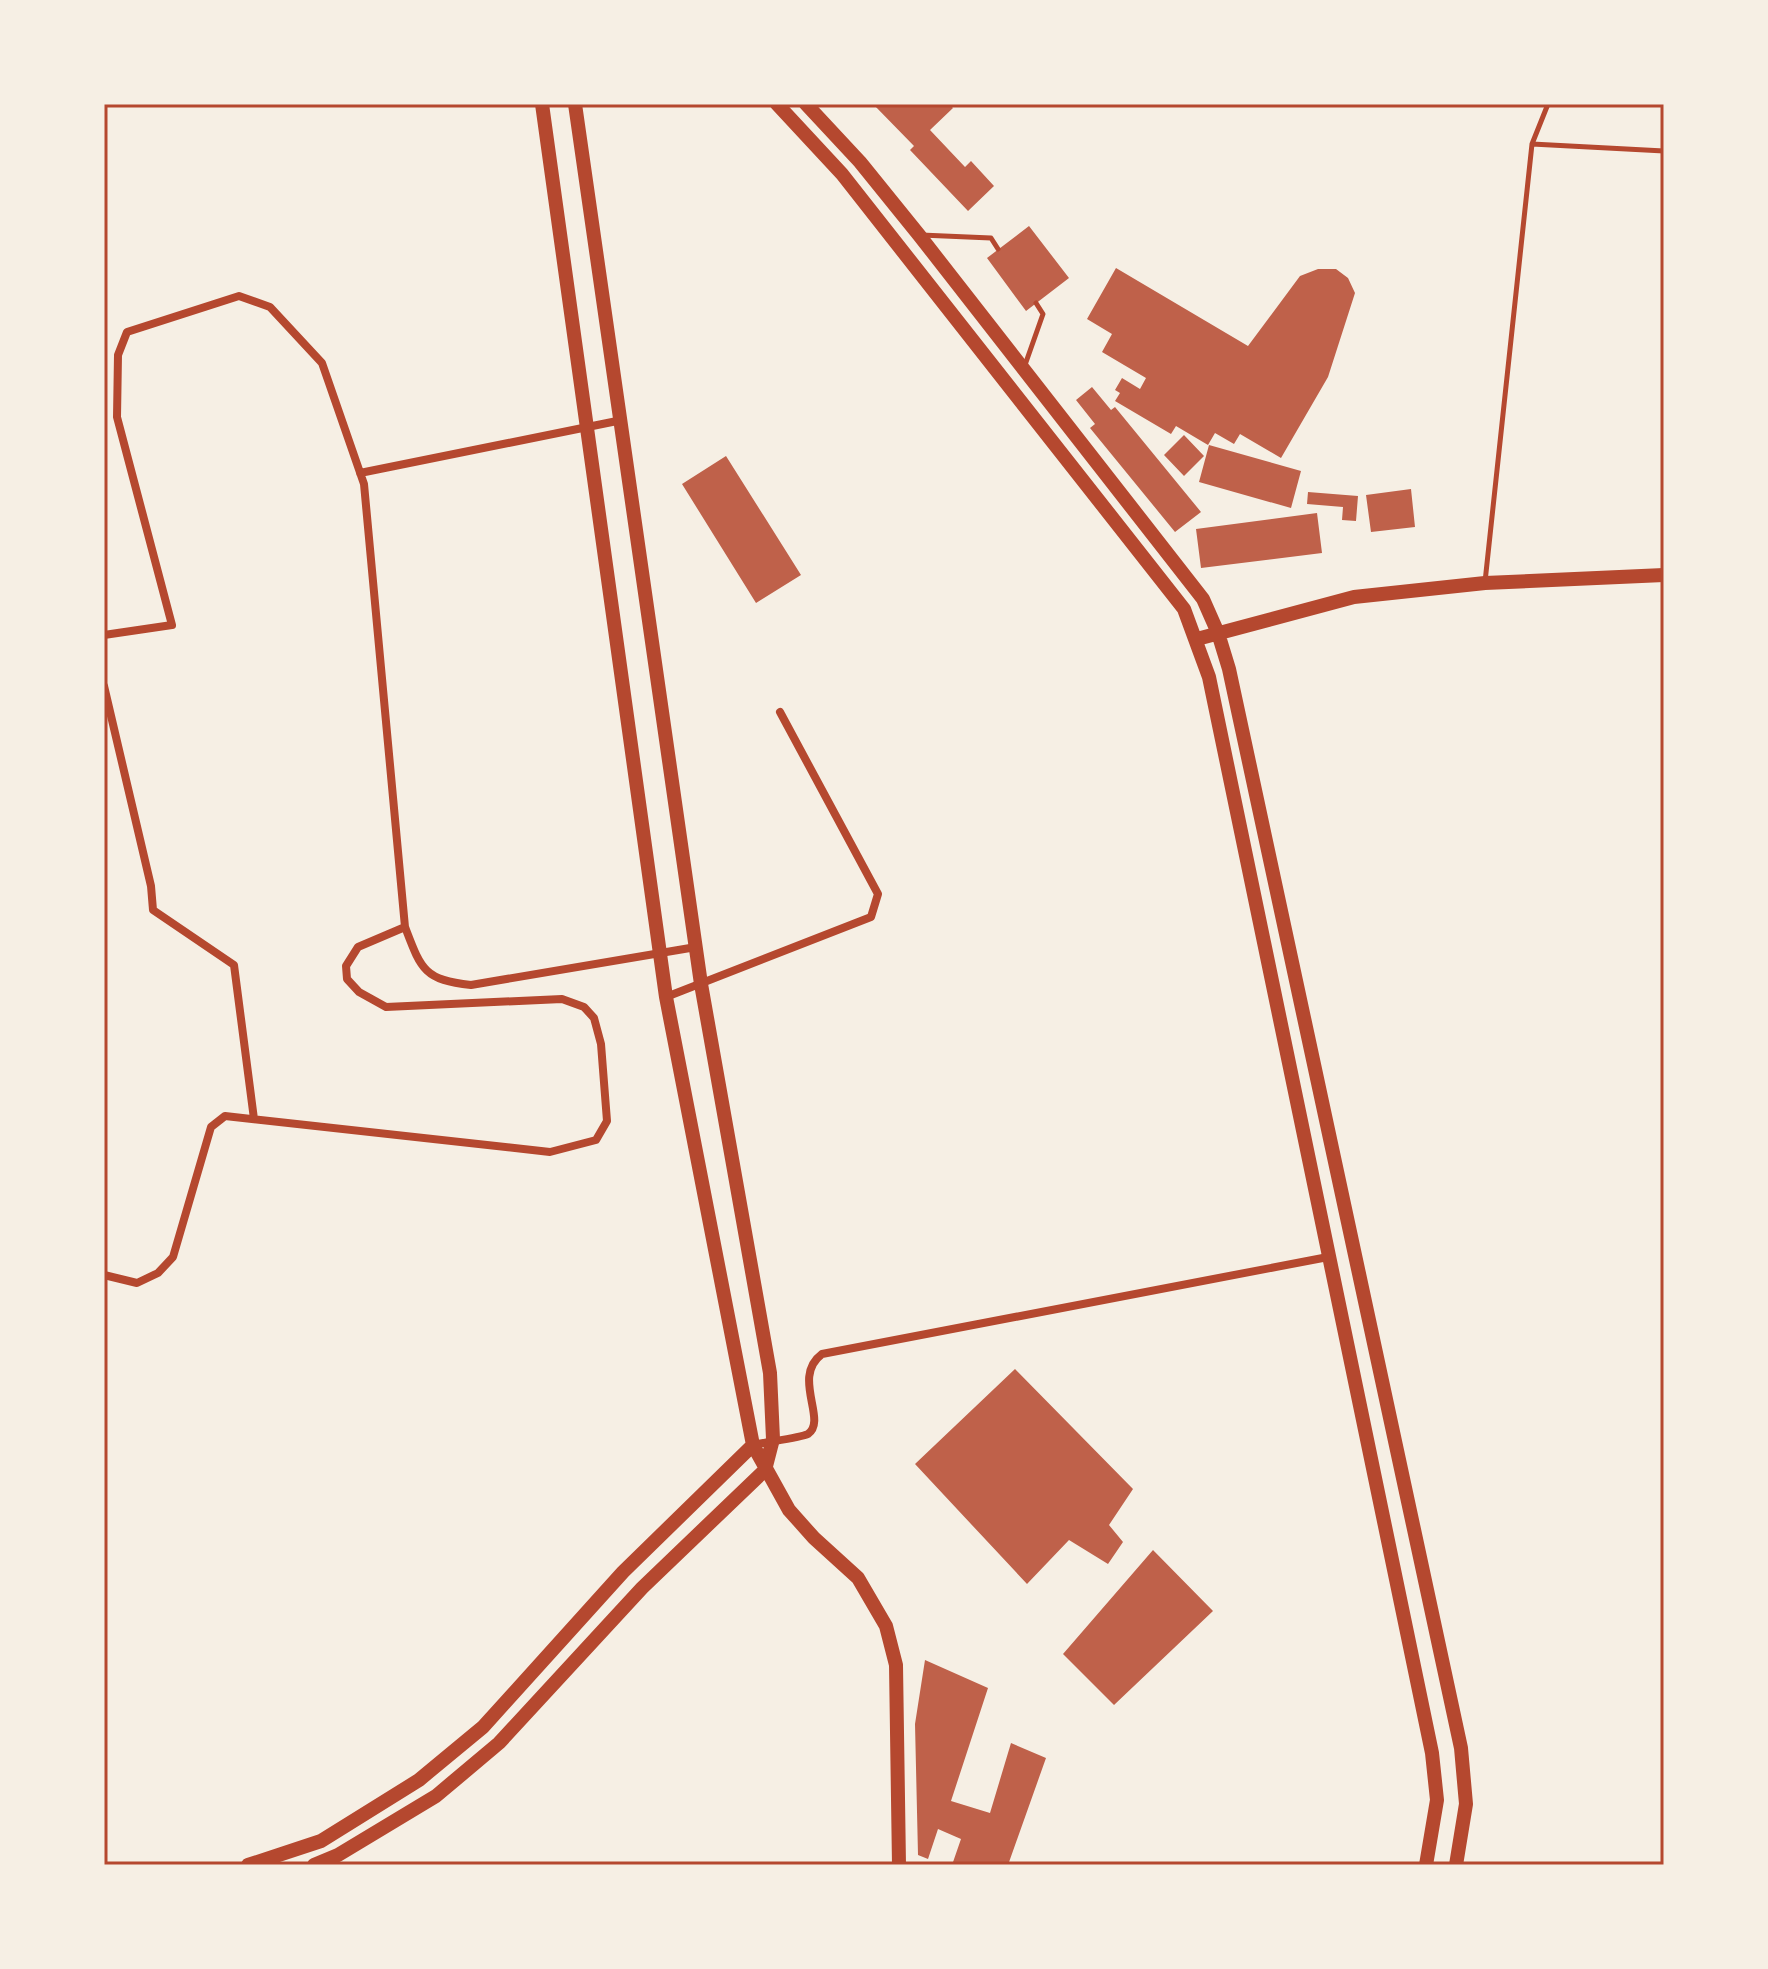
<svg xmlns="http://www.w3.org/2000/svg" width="1768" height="1969" viewBox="0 0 1768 1969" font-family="Manrope,sans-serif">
<rect width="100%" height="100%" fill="#f6efe4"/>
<!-- building -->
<path fill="#bf614a" d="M 873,104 L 949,104 L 953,108 L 930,130 L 965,167 L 971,161 L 994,186 L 968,211 L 910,150 L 914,146 Z
M 1029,226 L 1069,278 L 1026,311 L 987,258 Z
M 1116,268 L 1248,346 L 1300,276 L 1318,269 L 1336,269 L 1348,278 L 1355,293 L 1328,377 L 1281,458 L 1240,434 L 1234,444 L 1215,433 L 1208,445 L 1176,426 L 1171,434 L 1115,401 L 1120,393 L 1115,390 L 1122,378 L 1140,389 L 1146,378 L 1102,352 L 1112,334 L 1087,319 Z
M 1092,387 L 1111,410 L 1115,407 L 1201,512 L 1175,532 L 1090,428 L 1095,424 L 1076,400 Z
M 1184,435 L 1204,456 L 1184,476 L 1164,455 Z
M 1209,445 L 1301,471 L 1291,508 L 1199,482 Z
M 726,456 L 801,575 L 756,603 L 682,484 Z
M 1411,489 L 1415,527 L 1371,532 L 1366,495 Z
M 1308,492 L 1358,496 L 1356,521 L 1342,520 L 1343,507 L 1307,504 Z
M 1317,513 L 1322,553 L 1201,568 L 1196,529 Z
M 1015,1369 L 1133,1489 L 1109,1525 L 1123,1542 L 1108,1564 L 1069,1540 L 1027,1584 L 915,1464 Z
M 1153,1550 L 1213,1611 L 1114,1705 L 1063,1654 Z
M 925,1660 L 988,1688 L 951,1801 L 990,1813 L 1011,1743 L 1046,1758 L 1008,1865 L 952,1865 L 961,1839 L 938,1829 L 928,1859 L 918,1855 L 915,1724 Z"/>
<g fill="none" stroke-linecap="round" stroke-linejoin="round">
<!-- service -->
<path stroke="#b5482f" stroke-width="5" d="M 1532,144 L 1664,151
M 921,235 L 991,238 L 998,249
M 1025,365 L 1043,314 L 1036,303
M 1485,582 L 1532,144 L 1548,104"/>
<!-- minor -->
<path stroke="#b5482f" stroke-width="8" d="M 360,473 L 622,420
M 104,635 L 172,625 L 117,417 L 118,355 L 127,332 L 239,296 L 270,307 L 322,363 L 364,484 L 405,927 C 421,969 424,980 471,985 L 696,947
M 104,686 L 151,886 L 153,910 L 234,965 L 254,1119
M 666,997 L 871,917 L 878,894 L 780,712
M 104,1275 L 137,1283 L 158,1273 L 173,1257 L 211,1127 L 225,1116 L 550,1152 L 596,1140 L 607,1121 L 601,1044 L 594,1018 L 584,1007 L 562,999 L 386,1007 L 359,992 L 347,979 L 346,966 L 358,947 L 405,927
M 753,1445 C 765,1442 800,1438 808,1434 C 828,1420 791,1377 822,1354 L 1328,1257"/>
<!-- tertiary -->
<path stroke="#b5482f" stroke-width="14" d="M 542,104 L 666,997 L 753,1445 L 789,1510 L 814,1538 L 858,1578 L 886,1626 L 896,1665 L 899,1865
M 777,104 L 842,174 L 1184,609 L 1209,677 L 1432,1753 L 1437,1800 L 1426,1865
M 806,104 L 860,162 L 919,235 L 1203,599 L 1218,633 L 1229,669 L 1461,1748 L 1466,1804 L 1456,1865
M 1197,639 L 1354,597 L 1485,583 L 1664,575
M 248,1865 L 321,1841 L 419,1780 L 483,1727 L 623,1572 L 753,1445
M 314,1865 L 338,1855 L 436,1796 L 499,1743 L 642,1588 L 765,1470 L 773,1439 L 770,1373 L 701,984 L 575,104"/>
</g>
<!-- border -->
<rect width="1768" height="1969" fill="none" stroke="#f6efe4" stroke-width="212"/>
<rect x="106" y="106" width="1556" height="1757" fill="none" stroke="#b5482f" stroke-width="3"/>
</svg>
